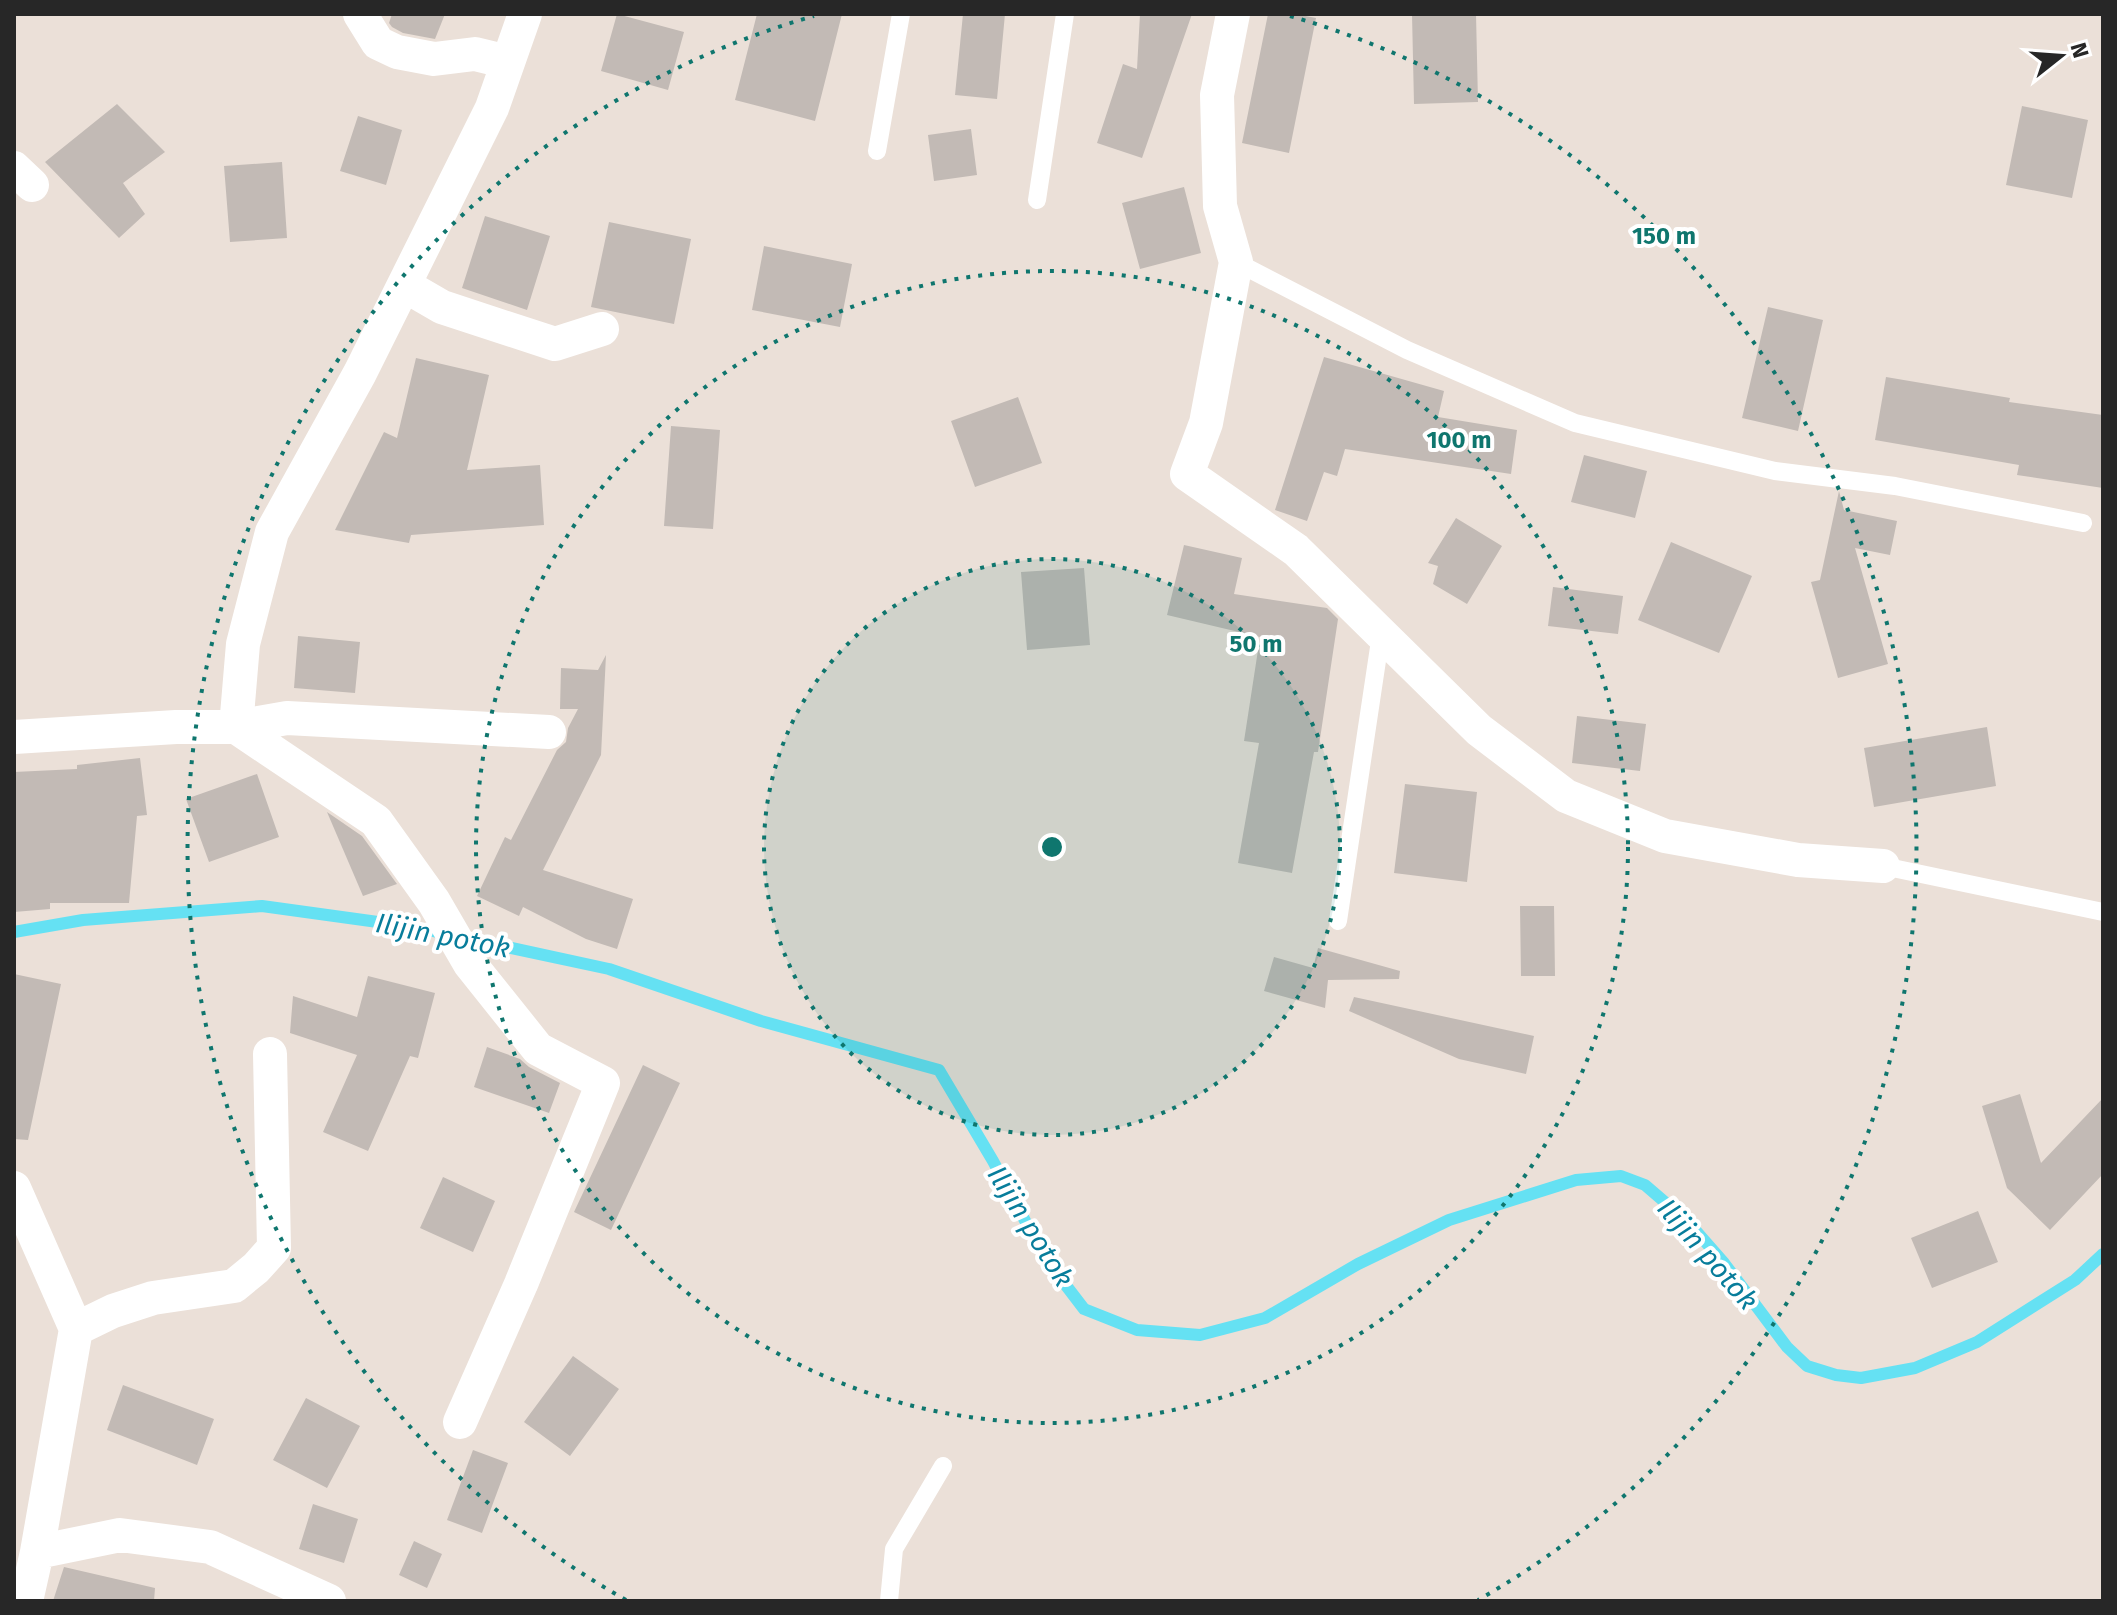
<svg xmlns="http://www.w3.org/2000/svg" width="2117" height="1615" viewBox="0 0 2117 1615" font-family="'Fira Sans',sans-serif">
<rect width="100%" height="100%" fill="#ebe0d8"/>
<g fill="none" stroke-linecap="round" stroke-linejoin="round">
<!-- stream -->
<path stroke="#65e1f3" stroke-width="12" d="M 14,932 L 83,920 L 262,906 L 414,927 L 609,969 L 761,1021 L 939,1070 L 993,1161 L 1045,1258 L 1084,1309 L 1137,1330 L 1200,1335 L 1265,1318 L 1358,1264 L 1449,1220 L 1576,1180 L 1621,1176 L 1645,1185 L 1688,1222 L 1724,1263 L 1787,1347 L 1807,1366 L 1836,1375 L 1861,1378 L 1915,1368 L 1977,1342 L 2075,1280 L 2103,1254"/>
</g>
<!-- building -->
<path fill="#c2bab5" d="M 392,14 L 445,14 L 435,39 L 403,33 L 392,27 L 389,23 Z
M 617,14 L 684,32 L 668,90 L 601,71 Z
M 757,14 L 842,14 L 815,121 L 735,100 Z
M 963,14 L 1005,14 L 997,99 L 955,95 Z
M 1140,14 L 1192,14 L 1142,158 L 1097,143 L 1123,64 L 1137,69 Z
M 1268,14 L 1295,14 L 1316,18 L 1289,153 L 1242,143 Z
M 1412,14 L 1476,14 L 1478,102 L 1414,104 Z
M 117,104 L 165,152 L 123,183 L 145,214 L 119,238 L 45,162 Z
M 2022,106 L 2088,120 L 2072,198 L 2006,185 Z
M 358,116 L 402,130 L 386,185 L 340,171 Z
M 971,129 L 977,175 L 934,181 L 928,135 Z
M 282,162 L 287,238 L 230,242 L 224,166 Z
M 1184,187 L 1201,253 L 1140,269 L 1122,203 Z
M 485,216 L 550,236 L 527,310 L 462,288 Z
M 609,222 L 691,239 L 674,324 L 591,307 Z
M 764,246 L 852,264 L 840,327 L 752,310 Z
M 1768,307 L 1823,320 L 1798,431 L 1742,418 Z
M 1324,357 L 1444,391 L 1438,417 L 1517,430 L 1511,474 L 1345,449 L 1337,476 L 1324,472 L 1307,521 L 1275,510 Z
M 416,358 L 489,375 L 467,470 L 540,465 L 544,525 L 411,535 L 409,543 L 335,530 L 384,432 L 397,438 Z
M 1886,377 L 2010,398 L 2009,402 L 2103,415 L 2103,488 L 2017,475 L 2019,465 L 1875,440 Z
M 1018,397 L 1042,463 L 975,487 L 951,421 Z
M 671,426 L 720,430 L 713,529 L 664,526 Z
M 1584,455 L 1647,471 L 1635,518 L 1571,502 Z
M 1839,491 L 1844,510 L 1897,521 L 1890,555 L 1855,548 L 1888,664 L 1838,678 L 1811,582 L 1820,580 Z
M 1456,518 L 1502,546 L 1467,604 L 1433,584 L 1438,566 L 1428,563 Z
M 1671,542 L 1752,576 L 1719,653 L 1638,620 Z
M 1184,545 L 1242,558 L 1234,594 L 1327,608 L 1338,619 L 1318,752 L 1314,752 L 1292,873 L 1238,863 L 1259,743 L 1244,741 L 1260,637 L 1167,615 Z
M 1084,568 L 1090,645 L 1027,650 L 1021,572 Z
M 1553,587 L 1623,596 L 1618,634 L 1548,626 Z
M 298,636 L 360,642 L 355,693 L 294,688 Z
M 606,655 L 601,755 L 543,870 L 633,899 L 617,949 L 586,939 L 523,907 L 519,916 L 477,896 L 505,837 L 511,840 L 557,750 L 566,742 L 568,728 L 578,709 L 560,709 L 561,668 L 598,670 Z
M 1577,716 L 1646,724 L 1640,771 L 1572,763 Z
M 1987,727 L 1996,786 L 1874,807 L 1864,748 Z
M 140,758 L 147,815 L 137,816 L 129,903 L 50,903 L 50,909 L 14,912 L 14,772 L 77,769 L 77,765 Z
M 257,774 L 279,837 L 209,862 L 186,799 Z
M 1405,784 L 1477,792 L 1467,882 L 1394,873 Z
M 327,812 L 362,836 L 397,884 L 363,896 Z
M 1520,906 L 1554,906 L 1555,976 L 1521,976 Z
M 1318,948 L 1400,971 L 1399,979 L 1328,980 L 1325,1008 L 1264,991 L 1274,957 L 1313,968 Z
M 14,974 L 61,984 L 28,1140 L 14,1139 Z
M 368,976 L 435,993 L 418,1058 L 410,1056 L 368,1151 L 323,1132 L 357,1055 L 290,1033 L 293,996 L 357,1017 Z
M 1354,997 L 1534,1036 L 1526,1074 L 1459,1059 L 1349,1011 Z
M 487,1047 L 520,1059 L 529,1067 L 560,1083 L 549,1113 L 474,1087 Z
M 643,1065 L 680,1083 L 611,1230 L 574,1212 Z
M 2020,1094 L 2041,1163 L 2103,1098 L 2103,1174 L 2050,1230 L 2007,1188 L 1982,1106 Z
M 443,1177 L 495,1201 L 473,1252 L 420,1228 Z
M 1978,1211 L 1998,1262 L 1932,1288 L 1911,1238 Z
M 573,1356 L 619,1389 L 570,1456 L 524,1422 Z
M 123,1385 L 214,1419 L 197,1465 L 107,1430 Z
M 306,1398 L 360,1426 L 327,1488 L 273,1460 Z
M 473,1450 L 508,1463 L 482,1533 L 447,1520 Z
M 313,1504 L 358,1519 L 344,1563 L 299,1549 Z
M 414,1541 L 442,1554 L 427,1588 L 399,1575 Z
M 64,1567 L 155,1588 L 154,1601 L 53,1601 Z"/>
<g fill="none" stroke-linecap="round" stroke-linejoin="round">
<!-- service -->
<path stroke="#fff" stroke-width="18" d="M 877,151 L 901,14
M 1037,200 L 1065,14
M 1236,262 L 1407,350 L 1575,423 L 1775,471 L 1895,486 L 2083,523
M 1883,866 L 2103,912
M 1338,921 L 1381,634
M 889,1601 L 894,1549 L 943,1466"/>
<!-- minor -->
<path stroke="#fff" stroke-width="34" d="M 360,14 L 378,43 L 397,52 L 434,59 L 475,54 L 508,62
M 1233,14 L 1217,95 L 1220,206 L 1236,262 L 1206,423 L 1187,474 L 1296,550 L 1479,730 L 1566,796 L 1665,836 L 1798,860 L 1883,866
M 14,168 L 32,185
M 404,285 L 442,307 L 555,344 L 602,329
M 236,727 L 376,821 L 434,902 L 470,964 L 538,1049 L 603,1083 L 521,1284 L 460,1422
M 236,727 L 243,644 L 272,532 L 360,373 L 492,108 L 525,14
M 14,737 L 176,727 L 236,727 L 287,718 L 549,732
M 14,1188 L 76,1329 L 37,1552
M 76,1329 L 113,1311 L 153,1298 L 234,1286 L 256,1268 L 274,1248 L 270,1054
M 26,1601 L 37,1552 L 120,1535 L 210,1547 L 329,1601"/>
</g>
<!-- distance rings -->
<circle cx="1052" cy="847" r="288" fill="#0f766e" fill-opacity=".12"/>
<g fill="none" stroke="#0f766e" stroke-width="4" stroke-dasharray="4 8">
<circle cx="1052" cy="847" r="288"/>
<circle cx="1052" cy="847" r="576"/>
<path d="M626 1600A865 865 0 0 1 814 16M1290 16A865 865 0 0 1 1478 1600"/>
</g>
<g text-anchor="middle" stroke-width="8" stroke-linejoin="round" paint-order="stroke">
<!-- water labels -->
<g font-size="28" font-style="italic" fill="#087d9b" stroke="#fff">
<text transform="translate(443 935) rotate(11)" y="10">Ilijin potok</text>
<text transform="translate(1031 1226) rotate(58)" y="10">Ilijin potok</text>
<text transform="translate(1708 1254) rotate(49)" y="10">Ilijin potok</text>
</g>
</g>
<circle cx="1052" cy="847" r="12" fill="#0f766e" stroke="#fff" stroke-width="4"/>
<g font-size="24" text-anchor="middle" font-weight="bold" fill="#0f766e" stroke="#fff" stroke-width="8" stroke-linejoin="round" paint-order="stroke">
<text x="1664" y="244">150 m</text>
<text x="1459" y="448">100 m</text>
<text x="1256" y="652">50 m</text>
</g>
<!-- border -->
<rect width="2117" height="1615" fill="none" stroke="#272727" stroke-width="32"/>
<!-- north arrow -->
<g transform="translate(2061 56) rotate(73)" stroke="#ffffff" stroke-width="6" paint-order="stroke">
<path d="M0-6L14 30L0 20L-14 30Z" fill="#272727"/>
<text y="-12" font-size="22" font-weight="bold" text-anchor="middle" fill="#272727">N</text>
</g>
</svg>
